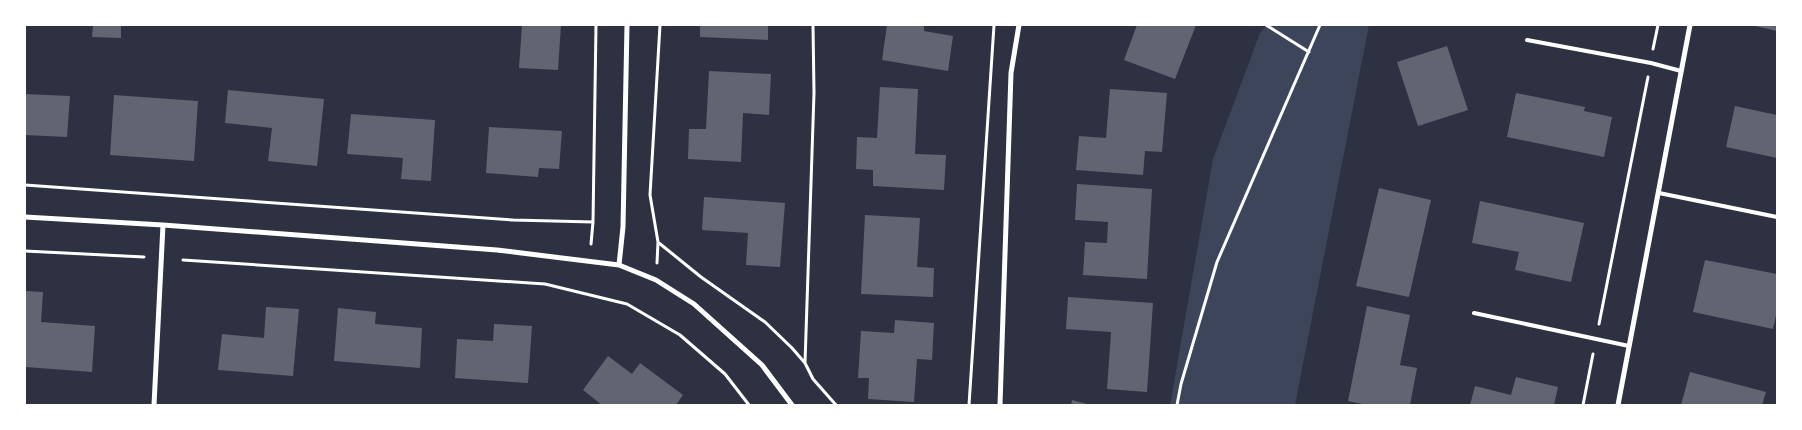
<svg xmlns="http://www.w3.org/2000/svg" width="1802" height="430" viewBox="0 0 1802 430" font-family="'Times New Roman',serif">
<rect width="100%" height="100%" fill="#2d3142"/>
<!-- green -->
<path fill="#3c4559" d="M 1267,25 L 1369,25 L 1295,405 L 1170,405 L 1213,159 L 1260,33 Z"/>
<!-- building -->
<path fill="#626471" d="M 93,25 L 121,25 L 121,38 L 92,37 Z
M 522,25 L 561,25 L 558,70 L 519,68 Z
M 700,25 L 768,25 L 768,40 L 700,37 Z
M 887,25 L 924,25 L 924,31 L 953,36 L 948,71 L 882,60 Z
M 1137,25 L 1196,25 L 1175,79 L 1124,60 Z
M 1755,25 L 1777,25 L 1777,31 L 1755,26 Z
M 1447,46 L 1468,110 L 1418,126 L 1397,62 Z
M 709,71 L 771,74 L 769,115 L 743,113 L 741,162 L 688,159 L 689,129 L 706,129 Z
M 880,87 L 918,89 L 915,154 L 946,155 L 944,190 L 873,186 L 873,170 L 856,169 L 857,137 L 877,138 Z
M 1110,89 L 1167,93 L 1162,152 L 1145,151 L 1143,175 L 1076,170 L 1079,136 L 1106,138 Z
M 228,90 L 324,99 L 317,166 L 268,161 L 272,128 L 225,123 Z
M 1516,93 L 1585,107 L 1584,111 L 1612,117 L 1604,157 L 1507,137 Z
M 25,94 L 70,96 L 67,137 L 25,135 Z
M 114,95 L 198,101 L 194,161 L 110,155 Z
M 1735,106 L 1777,115 L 1777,158 L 1726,147 Z
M 351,114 L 435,120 L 431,181 L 401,179 L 403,158 L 347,154 Z
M 489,127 L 562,131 L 559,169 L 539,168 L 538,177 L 486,173 Z
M 1077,184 L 1152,189 L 1147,279 L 1083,275 L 1085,242 L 1107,243 L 1108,222 L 1075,220 Z
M 1379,188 L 1431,200 L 1409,297 L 1356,286 Z
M 704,197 L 785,203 L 780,267 L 746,265 L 748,233 L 702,230 Z
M 1480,201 L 1584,223 L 1571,282 L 1515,270 L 1519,252 L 1472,243 Z
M 865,215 L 920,218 L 917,267 L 934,268 L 933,297 L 861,294 Z
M 1705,260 L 1777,274 L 1777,311 L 1773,329 L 1693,312 Z
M 25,291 L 43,292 L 41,322 L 95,326 L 92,372 L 26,367 Z
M 1068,297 L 1153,303 L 1147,392 L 1107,389 L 1111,332 L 1066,329 Z
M 1367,306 L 1410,315 L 1400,365 L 1417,368 L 1410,405 L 1367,405 L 1348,401 Z
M 266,307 L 299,309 L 293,376 L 218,370 L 222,334 L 264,338 Z
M 338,308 L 376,312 L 375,324 L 422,328 L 420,368 L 334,361 Z
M 895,320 L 934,323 L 932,360 L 917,359 L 914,402 L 868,399 L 869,378 L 858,378 L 861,331 L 894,333 Z
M 494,324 L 532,326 L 528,383 L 455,378 L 457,339 L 493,341 Z
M 608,356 L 632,374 L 640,363 L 683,395 L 676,405 L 602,405 L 583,390 Z
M 1690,372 L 1766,392 L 1762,405 L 1681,405 Z
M 1516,377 L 1558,387 L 1554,405 L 1470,405 L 1475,386 L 1511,395 Z
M 1072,400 L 1087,404 L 1087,405 L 1071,405 Z"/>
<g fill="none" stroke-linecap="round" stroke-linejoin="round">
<!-- path -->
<path stroke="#fff" stroke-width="3" d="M 1266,25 L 1309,52
M 1653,49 L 1658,25
M 25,185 L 513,220 L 593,222 L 596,25
M 659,243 L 701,277 L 765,322 L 792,348 L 805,363 L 813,379 L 836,405
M 591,244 L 593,222
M 25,251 L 144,257
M 183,260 L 545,284 L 627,304 L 680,335 L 725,374 L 749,405
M 657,263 L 658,242 L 650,195 L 660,25
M 1599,324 L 1648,77
M 805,363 L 814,93 L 813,25
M 969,405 L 994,25
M 1177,405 L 1181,384 L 1217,262 L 1320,25
M 1583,405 L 1593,354"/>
<!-- service -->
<path stroke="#fff" stroke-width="4" d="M 1527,40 L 1651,63 L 1681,71
M 1659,193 L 1777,217
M 1474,313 L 1629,346"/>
<!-- minor -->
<path stroke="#fff" stroke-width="5" d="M 25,217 L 163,225 L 497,250 L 619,265 L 656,280 L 694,304 L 762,365 L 792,405
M 619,265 L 623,227 L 627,25
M 154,405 L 163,225
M 1000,405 L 1011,73 L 1019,25
M 1618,405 L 1690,25"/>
</g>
<!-- border -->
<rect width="1802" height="430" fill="none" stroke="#ffffff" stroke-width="52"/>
</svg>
